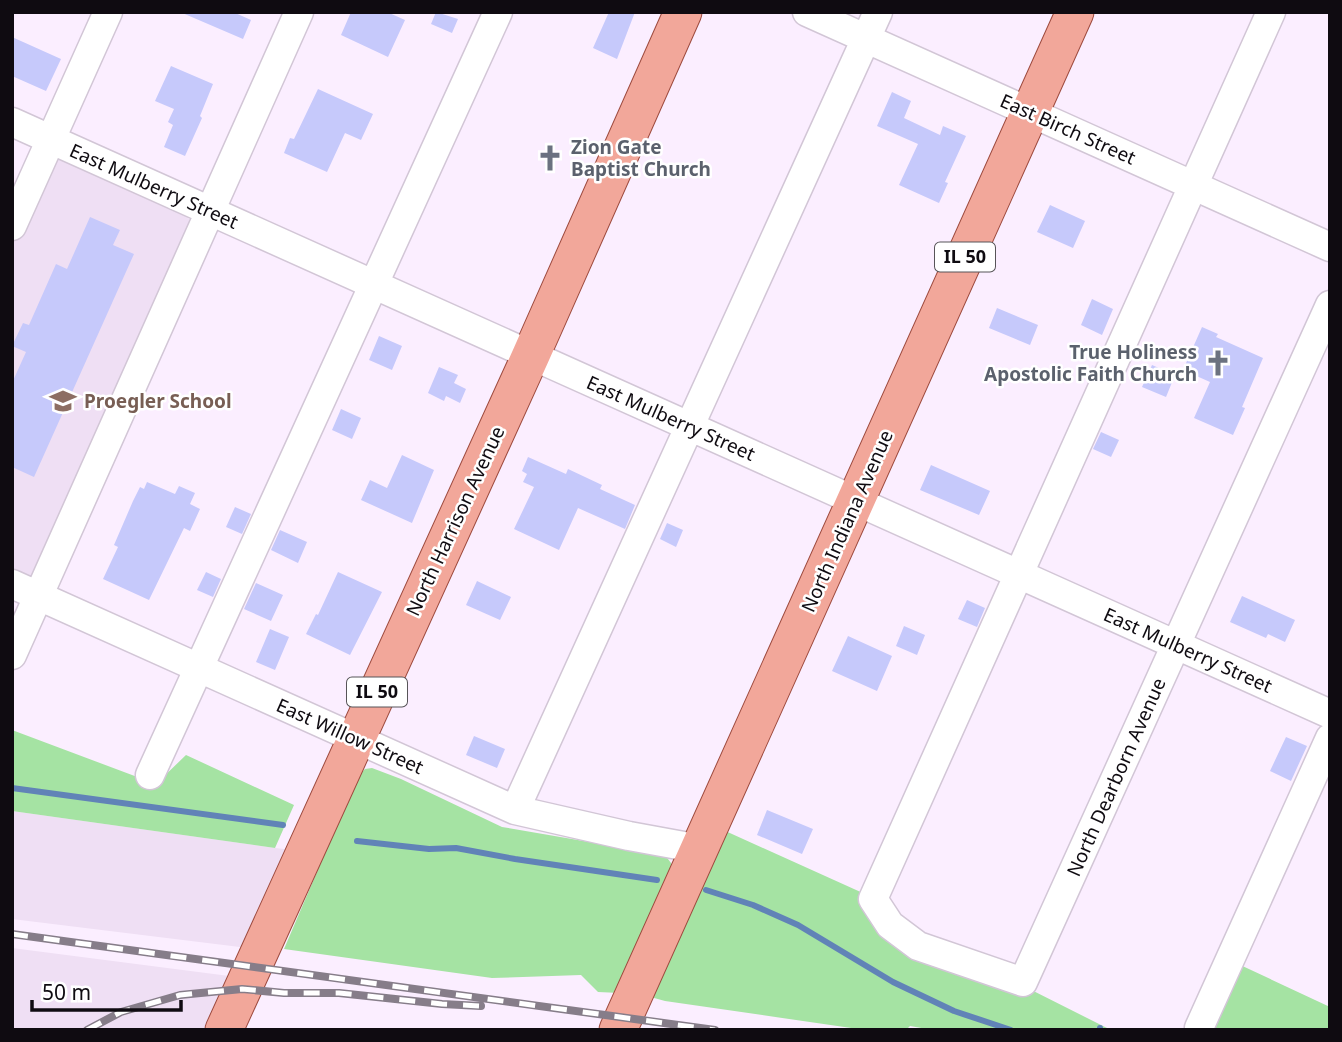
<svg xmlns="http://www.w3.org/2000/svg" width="1342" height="1042" viewBox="0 0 1342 1042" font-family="'Noto Sans',sans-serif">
<rect width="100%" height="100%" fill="#fbeeff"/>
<!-- built -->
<path fill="#efdff4" d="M 56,158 L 185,216 L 190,220 L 190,227 L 35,578 L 12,575 L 12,215 Z
M 12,811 L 275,848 L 293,850 L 248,948 L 12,919 Z
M 12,948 L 237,977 L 213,1030 L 12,1030 Z"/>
<!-- green -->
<path fill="#a5e3a3" d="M 12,730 L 156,784 L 186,755 L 294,805 L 275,848 L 12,811 Z
M 372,768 L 401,779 L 502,827 L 665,855 L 671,863 L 672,872 L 620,993 L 598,992 L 581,975 L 492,978 L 284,949 L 358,776 L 365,769 Z
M 721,829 L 865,894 L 870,909 L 1111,1030 L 933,1030 L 910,1026 L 906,1030 L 865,1030 L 665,1001 L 647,996 Z
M 1236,963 L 1330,1007 L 1330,1030 L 1206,1030 Z"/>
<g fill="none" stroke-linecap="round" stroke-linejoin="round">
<!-- stream -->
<path stroke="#6183b7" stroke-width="6" d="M 12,788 L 283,825
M 357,841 L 429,849 L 456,848 L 515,859 L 657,880
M 706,890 L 753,905 L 798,925 L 893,982 L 954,1011 L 1011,1030
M 1100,1030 L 1100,1028"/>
</g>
<!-- building -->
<path fill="#c6c9fb" d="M 180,12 L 233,12 L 251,20 L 243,39 Z
M 351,12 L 387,12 L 405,20 L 388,57 L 341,35 Z
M 436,12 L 458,19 L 452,33 L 431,24 Z
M 609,12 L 635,12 L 617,59 L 593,48 Z
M 12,37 L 61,59 L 46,91 L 12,76 Z
M 171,66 L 213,84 L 200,116 L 202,118 L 185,156 L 164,147 L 173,125 L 168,122 L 174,109 L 155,101 Z
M 318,89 L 373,114 L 361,140 L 345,133 L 327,172 L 284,153 L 290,138 L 294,139 Z
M 892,92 L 911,101 L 904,118 L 940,135 L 943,126 L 966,136 L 945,182 L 948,183 L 939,203 L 899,185 L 918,144 L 877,126 Z
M 1050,205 L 1085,221 L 1073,248 L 1037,232 Z
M 90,217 L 120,230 L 113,245 L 134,254 L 34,477 L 12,467 L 12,383 L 26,352 L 12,346 L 23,323 L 29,325 L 56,264 L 67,269 Z
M 1092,299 L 1113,309 L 1102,335 L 1081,325 Z
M 997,308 L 1038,325 L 1030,345 L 989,328 Z
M 1202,327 L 1218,334 L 1216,337 L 1263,358 L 1242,407 L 1245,408 L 1233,435 L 1194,418 L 1210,382 L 1183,370 Z
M 379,336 L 402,346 L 392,370 L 369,360 Z
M 1152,365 L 1175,375 L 1166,397 L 1142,387 Z
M 439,367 L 458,375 L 454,383 L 466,389 L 460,403 L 446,396 L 444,401 L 428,393 Z
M 341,409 L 361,418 L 352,439 L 332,430 Z
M 1101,432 L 1119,440 L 1111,457 L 1093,449 Z
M 402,455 L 434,470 L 412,523 L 361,500 L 370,480 L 387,488 Z
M 528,457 L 566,474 L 568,469 L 602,485 L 600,489 L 635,505 L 625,529 L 578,508 L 559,550 L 514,529 L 534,487 L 523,482 L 527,474 L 522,471 Z
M 931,465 L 990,491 L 979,515 L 920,490 Z
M 147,482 L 175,494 L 179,486 L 195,493 L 190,504 L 200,509 L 190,531 L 184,528 L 149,600 L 103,579 L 118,547 L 114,545 L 133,501 L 140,487 L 144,489 Z
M 235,507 L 251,514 L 242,534 L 226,527 Z
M 667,523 L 683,530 L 676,547 L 660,539 Z
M 280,530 L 307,542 L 298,563 L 271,550 Z
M 206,572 L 221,579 L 213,597 L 197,590 Z
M 338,572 L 382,592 L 350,655 L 306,634 L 316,614 L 318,615 Z
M 477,581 L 511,597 L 500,620 L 466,605 Z
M 256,583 L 283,595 L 271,621 L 244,609 Z
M 1242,596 L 1295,620 L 1285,642 L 1268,634 L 1266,638 L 1230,622 Z
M 967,600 L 985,608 L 977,627 L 958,619 Z
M 904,626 L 925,635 L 917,655 L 896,646 Z
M 270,629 L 289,637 L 275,670 L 256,662 Z
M 848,636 L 892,656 L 877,691 L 832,671 Z
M 474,736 L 505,749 L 497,768 L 466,755 Z
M 1286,737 L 1307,746 L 1291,781 L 1270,771 Z
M 767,810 L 813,829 L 802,854 L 757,835 Z"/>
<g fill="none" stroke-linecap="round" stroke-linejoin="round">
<!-- minor casing -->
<g stroke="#d2c6d6" stroke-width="31">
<path id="minor" d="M 807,12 L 1330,247
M 1271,12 L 873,899 L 890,925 L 918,946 L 1023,982 L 1330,305
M 12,122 L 1330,714
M 12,226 L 108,12
M 12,584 L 515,810 L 629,836 L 700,849
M 12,655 L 299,12
M 150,775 L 498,12
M 515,810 L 878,12
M 1199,1028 L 1330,738"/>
</g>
<!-- major casing -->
<g stroke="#9d4a3e" stroke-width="39">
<path id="major" d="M 224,1030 L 531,355 L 683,12
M 618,1030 L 1075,12"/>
</g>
<!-- minor -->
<use href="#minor" stroke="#fff" stroke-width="28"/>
<!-- major -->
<use href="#major" stroke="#f2a79a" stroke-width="37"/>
<!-- rail casing -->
<g stroke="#867d89" stroke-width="8">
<path id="rail" d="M 12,934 L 715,1030
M 87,1030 L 121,1012 L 180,995 L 242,989 L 284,993 L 339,993 L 442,1004 L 481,1006"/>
</g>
<!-- rail -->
<use href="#rail" stroke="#fff" stroke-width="5" stroke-dasharray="16" stroke-linecap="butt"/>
</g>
<!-- icons -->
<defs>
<g id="church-bare" transform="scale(2.1)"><path d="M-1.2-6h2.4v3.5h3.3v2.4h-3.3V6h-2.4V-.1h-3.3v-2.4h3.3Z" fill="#6b7280" stroke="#fff" stroke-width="2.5" paint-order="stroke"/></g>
<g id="school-bare" transform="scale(2.1)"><path d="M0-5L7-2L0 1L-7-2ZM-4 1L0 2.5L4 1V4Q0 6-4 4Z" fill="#8d6e63" stroke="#fff" stroke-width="2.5" paint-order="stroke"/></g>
</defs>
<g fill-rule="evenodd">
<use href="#church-bare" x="550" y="158"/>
<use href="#church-bare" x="1218" y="363"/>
<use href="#school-bare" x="63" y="401"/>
</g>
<g text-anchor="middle" stroke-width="5" stroke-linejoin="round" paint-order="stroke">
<!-- shield labels -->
<g fill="#fff" stroke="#575458" stroke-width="2">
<rect x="935" y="242.5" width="60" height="29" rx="5"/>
<rect x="347" y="677.5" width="60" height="29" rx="5"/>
</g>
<g font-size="18" font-weight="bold" fill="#0f0b11">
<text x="965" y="263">IL 50</text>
<text x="377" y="698">IL 50</text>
</g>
<!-- street labels -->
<g font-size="19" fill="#0f0b11" stroke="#fff">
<text transform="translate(1068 129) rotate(24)" y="7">East Birch Street</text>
<text transform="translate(154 186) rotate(24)" y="7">East Mulberry Street</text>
<text transform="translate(671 418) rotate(24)" y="7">East Mulberry Street</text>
<text transform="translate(455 521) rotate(-65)" y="7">North Harrison Avenue</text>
<text transform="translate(847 521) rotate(-66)" y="7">North Indiana Avenue</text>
<text transform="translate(1188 650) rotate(24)" y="7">East Mulberry Street</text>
<text transform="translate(350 736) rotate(24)" y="7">East Willow Street</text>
<text transform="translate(1116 777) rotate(-66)" y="7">North Dearborn Avenue</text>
</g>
<!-- worship labels -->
<g font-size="19" font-weight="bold" fill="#5b616d" stroke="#fff" text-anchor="start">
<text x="571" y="154">Zion Gate<tspan x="571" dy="22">Baptist Church</tspan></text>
<text x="1197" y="359" text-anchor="end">True Holiness<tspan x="1197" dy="22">Apostolic Faith Church</tspan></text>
</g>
<!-- education labels -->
<g font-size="19" font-weight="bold" fill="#785e54" stroke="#fff" text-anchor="start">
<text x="84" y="408">Proegler School</text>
</g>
</g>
<!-- border -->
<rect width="1342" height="1042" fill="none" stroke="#0f0b11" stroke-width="28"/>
<!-- scale -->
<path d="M32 1000v10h149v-10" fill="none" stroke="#0f0b11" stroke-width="3.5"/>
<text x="42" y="1000" font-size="21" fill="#0f0b11" stroke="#ffffff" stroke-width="5" paint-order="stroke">50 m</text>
</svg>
